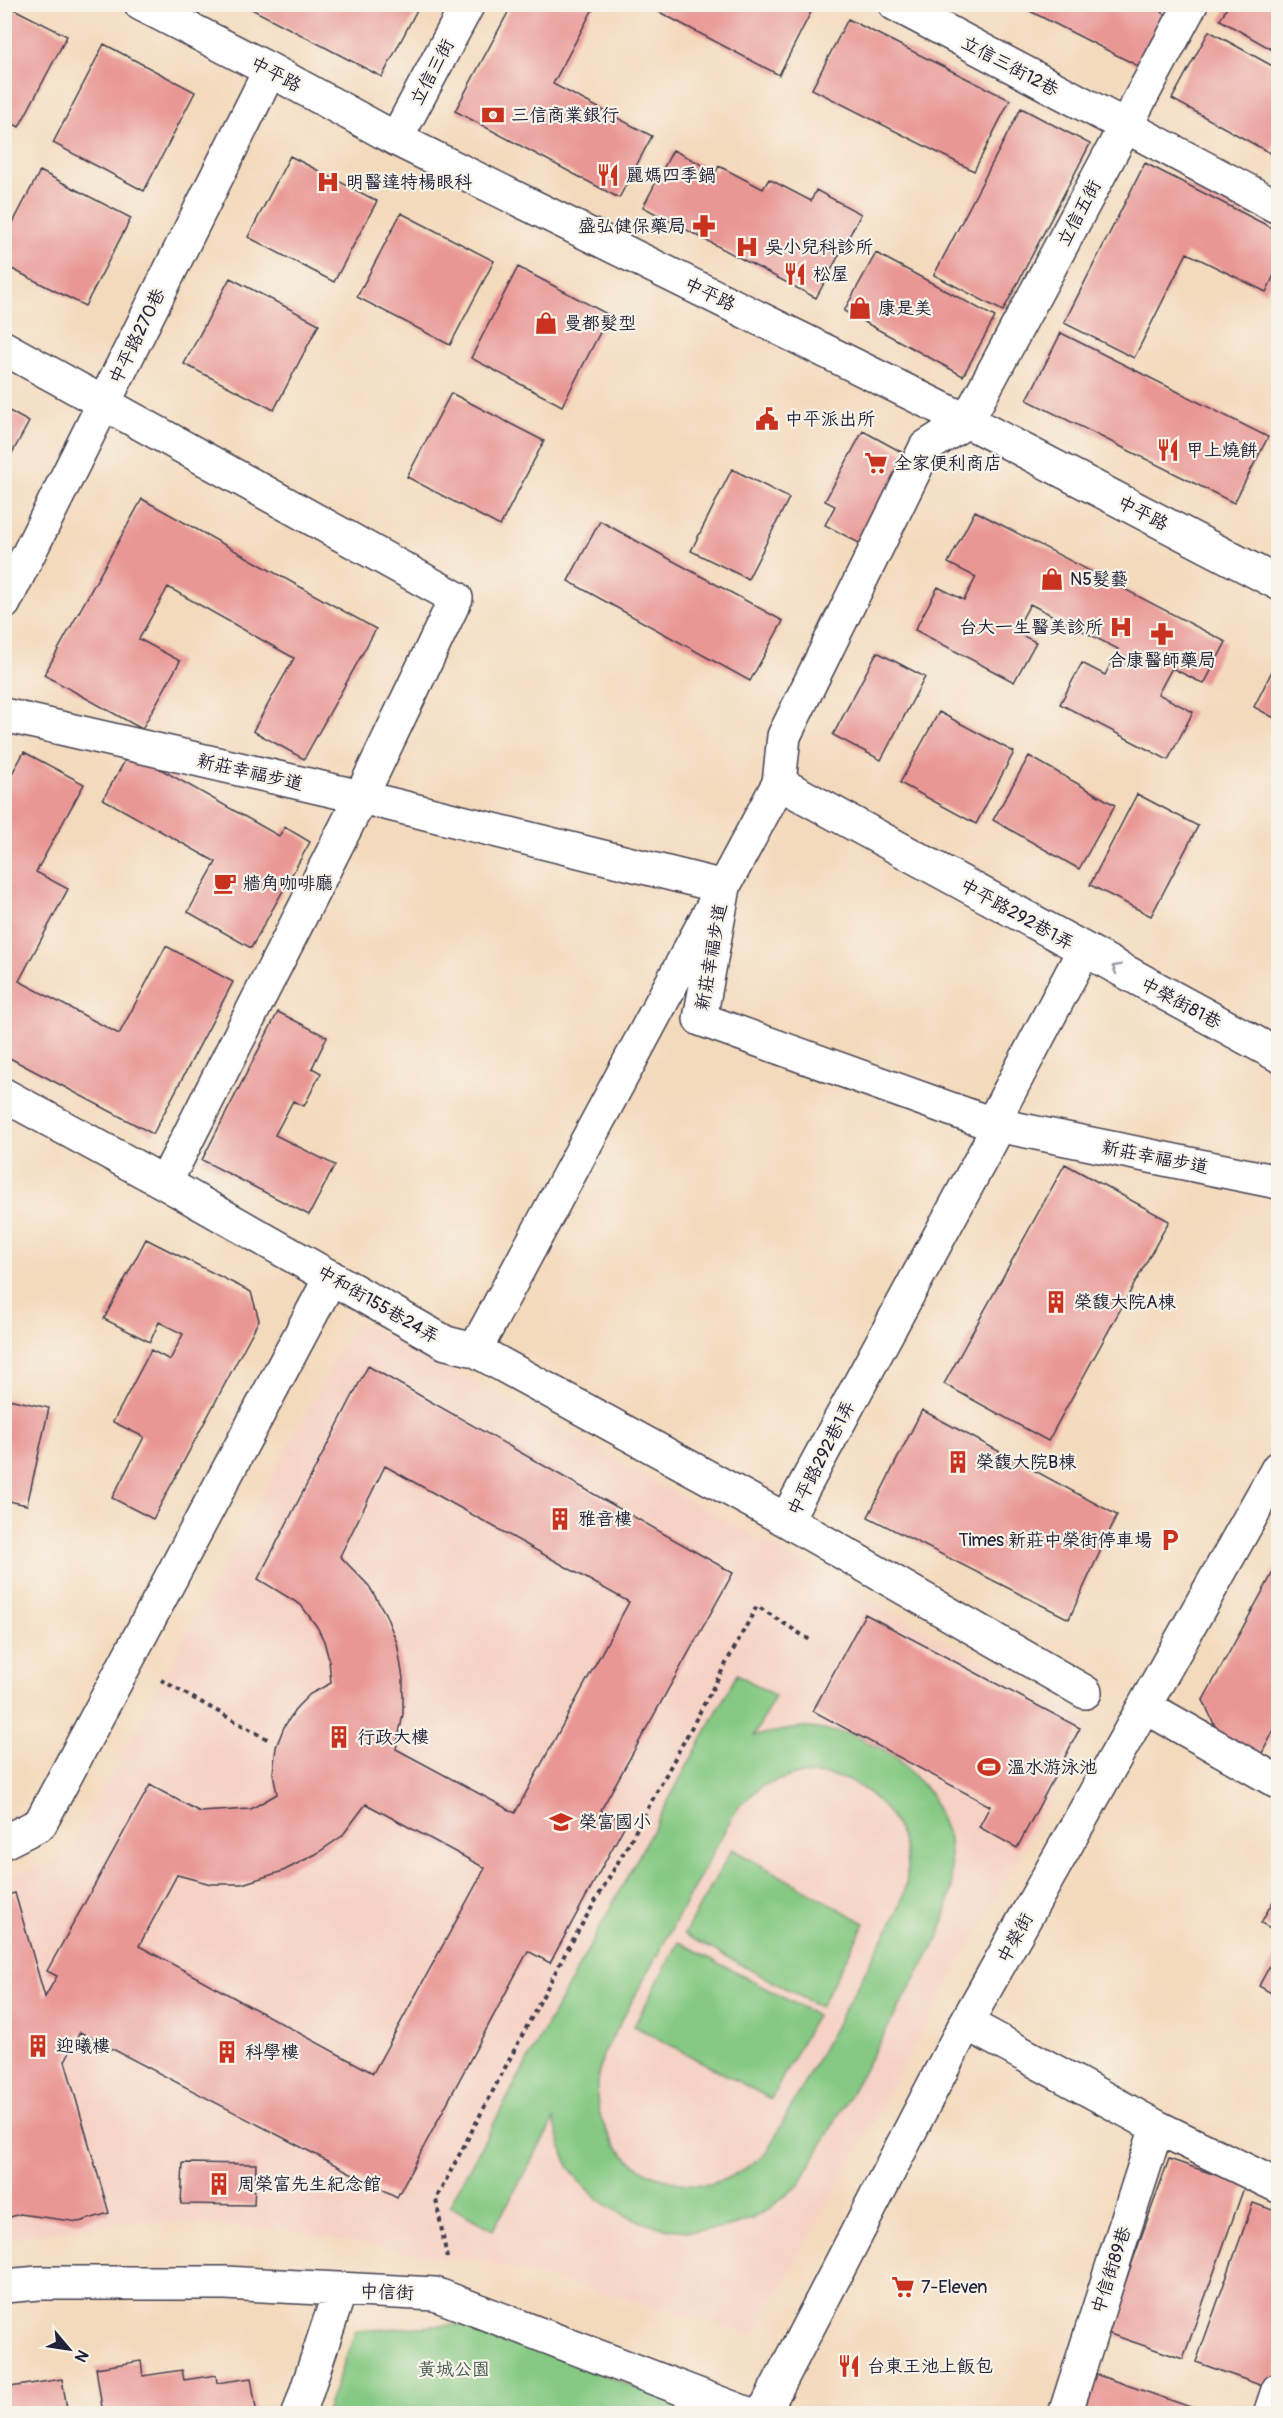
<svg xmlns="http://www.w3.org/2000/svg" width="1283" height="2418" viewBox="0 0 1283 2418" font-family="Pangolin,'LXGW WenKai TC',sans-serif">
<rect width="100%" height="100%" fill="#f7f3e8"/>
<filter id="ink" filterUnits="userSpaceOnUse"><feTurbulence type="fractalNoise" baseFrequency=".0167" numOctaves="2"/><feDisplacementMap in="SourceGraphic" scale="12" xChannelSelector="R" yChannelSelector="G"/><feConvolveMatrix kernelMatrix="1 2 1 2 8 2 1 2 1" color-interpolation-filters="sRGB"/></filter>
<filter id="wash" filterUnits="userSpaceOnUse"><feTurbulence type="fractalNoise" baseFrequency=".008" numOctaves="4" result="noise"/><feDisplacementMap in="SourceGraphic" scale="24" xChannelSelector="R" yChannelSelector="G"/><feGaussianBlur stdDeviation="1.35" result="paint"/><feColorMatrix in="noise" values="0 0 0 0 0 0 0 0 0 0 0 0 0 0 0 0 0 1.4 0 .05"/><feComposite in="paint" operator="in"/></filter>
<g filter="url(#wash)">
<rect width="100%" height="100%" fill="#f4dabd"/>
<!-- built -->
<path fill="#f6d2c5" d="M 356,1320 L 512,1403 L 1093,1723 L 755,2335 L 472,2258 L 447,2258 L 277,2229 L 166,2222 L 118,2223 L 5,2239 L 4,1877 L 66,1858 Z"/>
<!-- green -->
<path fill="#85c983" stroke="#54765f" stroke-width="1.5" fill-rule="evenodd" d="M 737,1674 L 775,1696 L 754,1736 L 802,1727 L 851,1734 L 896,1757 L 930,1793 L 949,1839 L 952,1889 L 940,1935 L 799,2185 C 787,2194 775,2205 762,2213 C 704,2250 606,2227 570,2168 C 561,2152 559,2137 554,2120 L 493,2230 L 449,2206 ZM 794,1775 C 804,1775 816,1773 827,1775 C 877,1782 914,1834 906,1884 C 905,1893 901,1902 898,1911 L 766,2153 C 748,2167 733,2178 710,2184 C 704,2185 698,2184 692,2184 C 641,2183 594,2140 597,2087 C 597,2076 601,2065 603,2055 L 737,1808 L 762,1786 Z
M 732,1849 L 865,1923 L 820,2007 L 684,1934 Z
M 679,1942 L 816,2015 L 771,2099 L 634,2026 Z
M 467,2324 L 706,2414 L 325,2414 L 356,2331 Z"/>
<g id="blocks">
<!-- building -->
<path fill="#e99795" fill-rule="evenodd" d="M 4,4 L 67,36 L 19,127 L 4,119 Z
M 242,4 L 420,4 L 382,77 Z
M 644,4 L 815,4 L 779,75 Z
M 1016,4 L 1147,4 L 1169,16 L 1142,68 Z
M 1229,4 L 1278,4 L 1278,53 L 1220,20 Z
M 512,5 L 595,5 L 553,84 L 652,136 L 619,198 L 455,111 Z
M 848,19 L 1010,100 L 974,171 L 812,89 Z
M 1209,31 L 1278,69 L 1278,138 L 1270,153 L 1172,99 Z
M 104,44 L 195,92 L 144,191 L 53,143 Z
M 1021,108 L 1090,144 L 1003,311 L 934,275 Z
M 673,150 L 716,172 L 719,166 L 763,189 L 769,179 L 811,201 L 816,190 L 861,214 L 816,298 L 643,207 Z
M 290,156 L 377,201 L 334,282 L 248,237 Z
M 1145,163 L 1278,231 L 1278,267 L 1266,292 L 1187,253 L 1134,358 L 1064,323 Z
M 40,171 L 131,218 L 85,306 L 4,265 L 4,240 Z
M 401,213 L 494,261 L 450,345 L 357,297 Z
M 876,253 L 995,317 L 963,376 L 844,311 Z
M 518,267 L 609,315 L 562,406 L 471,358 Z
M 230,278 L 319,324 L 274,410 L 184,364 Z
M 1061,333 L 1268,437 L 1234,503 L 1027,400 Z
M 451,393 L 544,441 L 500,526 L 407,477 Z
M 4,408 L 29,422 L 4,468 Z
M 863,431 L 909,456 L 861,544 L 825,525 L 835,506 L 825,501 Z
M 732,469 L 789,498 L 748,579 L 691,551 Z
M 142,499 L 376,629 L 304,759 L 253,731 L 294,658 L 168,587 L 139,639 L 180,661 L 142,729 L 44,675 Z
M 975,511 L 1226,642 L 1204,684 L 1172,668 L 1158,694 L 1193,712 L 1168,760 L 1060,704 L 1082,663 L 1105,675 L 1118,649 L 1030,604 L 1015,632 L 1036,642 L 1014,682 L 915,630 L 938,587 L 964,600 L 976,577 L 948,563 Z
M 600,521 L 783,621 L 750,681 L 568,581 Z
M 877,652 L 925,677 L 881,760 L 833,735 Z
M 1278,659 L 1278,720 L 1254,707 Z
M 939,712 L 1014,752 L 976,824 L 900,783 Z
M 24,752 L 84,784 L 36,872 L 68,889 L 19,981 L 119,1034 L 166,946 L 233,982 L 153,1134 L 4,1055 L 4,788 Z
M 130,752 L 279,836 L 285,827 L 310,842 L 251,948 L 188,912 L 216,862 L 103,799 Z
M 1029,756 L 1115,805 L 1079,869 L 993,820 Z
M 1137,794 L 1198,826 L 1151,916 L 1090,885 Z
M 278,1012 L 327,1037 L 312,1068 L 321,1073 L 304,1106 L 293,1101 L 275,1135 L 335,1165 L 309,1215 L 202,1160 Z
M 1065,1164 L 1169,1221 L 1048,1441 L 944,1384 Z
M 146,1239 L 251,1292 L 259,1320 L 153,1519 L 112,1498 L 144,1437 L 113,1422 L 151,1350 L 170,1360 L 183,1334 L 159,1322 L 150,1342 L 104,1319 Z
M 368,1366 L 733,1573 L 601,1810 L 626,1823 L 550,1963 L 528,1951 L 397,2197 L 80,2032 L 65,2061 L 109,2213 L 79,2222 L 20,2214 L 4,2219 L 4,1896 L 15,1893 L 45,1997 L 57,1976 L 47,1971 L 150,1785 L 200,1812 L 251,1809 L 277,1794 L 273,1773 L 276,1747 L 284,1727 L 297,1707 L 310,1694 L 331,1683 L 329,1660 L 324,1641 L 317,1627 L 301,1605 L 258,1579 ZM 385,1466 L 629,1602 L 515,1813 L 396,1749 L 403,1714 L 403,1678 L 397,1643 L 385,1613 L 369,1586 L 340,1556 ZM 366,1804 L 485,1868 L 373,2073 L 139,1946 L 177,1875 L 211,1884 L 242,1884 L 283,1871 L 316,1854 L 342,1836 Z
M 4,1398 L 49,1408 L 27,1505 L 4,1500 Z
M 922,1410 L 1117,1515 L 1069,1619 L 868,1517 Z
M 1276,1567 L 1278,1568 L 1278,1722 L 1259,1759 L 1221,1739 L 1203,1700 Z
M 865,1614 L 1080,1728 L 1017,1848 L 979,1827 L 990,1806 L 813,1711 Z
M 1278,1892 L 1278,1932 L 1261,1923 Z
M 1278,1950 L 1278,1997 L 1259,1986 Z
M 1169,2159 L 1245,2185 L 1183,2359 L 1107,2333 Z
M 183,2163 L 256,2164 L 254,2205 L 181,2204 Z
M 1253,2203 L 1278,2212 L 1278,2368 L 1271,2389 L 1196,2362 Z
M 141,2361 L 143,2376 L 182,2370 L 184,2380 L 216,2375 L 217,2383 L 251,2378 L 257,2414 L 103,2414 L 96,2368 Z
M 1092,2373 L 1208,2413 L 1208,2414 L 1077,2414 Z
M 62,2379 L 68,2414 L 4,2414 L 4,2388 Z"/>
</g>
</g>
<g filter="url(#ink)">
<use href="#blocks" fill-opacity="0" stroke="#423e4e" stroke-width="1.5"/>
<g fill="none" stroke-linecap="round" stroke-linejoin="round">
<!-- minor casing -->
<g stroke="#423e4e" stroke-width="36">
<path id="minor" d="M 141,4 L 270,70 L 396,139 L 967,421 L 1278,583
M 895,4 L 1278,207
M 396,139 L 468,4
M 4,348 L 456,598 L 361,797 L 165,1183
M 4,603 L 270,70
M 4,715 L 361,797 L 724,887 L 700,1019 L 992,1124 L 1278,1182
M 779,783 L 1278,1055
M 4,1095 L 165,1183 L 446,1343 L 475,1350 L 786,1520 L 1085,1692
M 992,1124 L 1084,950
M 475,1350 L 779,783 L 784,736 L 926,447 L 967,421 L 1191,4
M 786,1520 L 999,1126
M 1162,1716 L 1278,1782
M 4,1842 L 40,1824 L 331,1277
M 966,2023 L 1157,2127 L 1278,2186
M 4,2286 L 39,2283 L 225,2283 L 435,2294 L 748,2414
M 299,2414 L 340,2290
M 763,2414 L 966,2023 L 1278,1468
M 1065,2414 L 1157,2127
M 1270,2414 L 1278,2390"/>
</g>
<!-- path -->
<path stroke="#423e4e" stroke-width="4" stroke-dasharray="4.5 4.5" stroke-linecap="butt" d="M 161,1680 L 269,1740
M 447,2258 L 436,2199 L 566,1952 L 628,1845 L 757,1606 L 813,1642"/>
<!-- minor -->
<use href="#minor" stroke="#fff" stroke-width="33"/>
</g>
<!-- one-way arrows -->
<defs><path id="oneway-chevron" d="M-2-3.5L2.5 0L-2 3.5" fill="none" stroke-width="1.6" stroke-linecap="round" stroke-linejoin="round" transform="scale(1.5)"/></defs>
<use stroke="#9c9ca7" href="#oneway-chevron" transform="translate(1116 968) rotate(-152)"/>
</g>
<!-- icons -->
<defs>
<g id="bank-bare" transform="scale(1.8)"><path d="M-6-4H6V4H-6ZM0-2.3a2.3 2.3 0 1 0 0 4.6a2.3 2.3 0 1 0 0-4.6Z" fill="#c8321e" stroke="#f7f3e8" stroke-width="2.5" paint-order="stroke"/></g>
<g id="restaurant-bare" transform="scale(1.8)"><path d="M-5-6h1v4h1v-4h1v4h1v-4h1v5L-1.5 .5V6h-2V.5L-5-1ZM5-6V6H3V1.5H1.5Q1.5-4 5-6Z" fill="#c8321e" stroke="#f7f3e8" stroke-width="2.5" paint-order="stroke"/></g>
<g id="hospital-bare" transform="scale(1.8)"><path d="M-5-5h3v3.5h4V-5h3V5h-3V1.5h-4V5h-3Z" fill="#c8321e" stroke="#f7f3e8" stroke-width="2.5" paint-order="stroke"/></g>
<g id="pharmacy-bare" transform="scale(1.8)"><path d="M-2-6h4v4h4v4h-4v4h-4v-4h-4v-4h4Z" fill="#c8321e" stroke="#f7f3e8" stroke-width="2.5" paint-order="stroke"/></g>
<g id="shop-bare" transform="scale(1.8)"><path d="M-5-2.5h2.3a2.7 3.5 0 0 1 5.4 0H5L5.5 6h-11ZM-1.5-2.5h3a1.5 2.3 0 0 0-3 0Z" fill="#c8321e" stroke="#f7f3e8" stroke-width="2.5" paint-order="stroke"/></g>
<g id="civic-bare" transform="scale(1.8)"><path d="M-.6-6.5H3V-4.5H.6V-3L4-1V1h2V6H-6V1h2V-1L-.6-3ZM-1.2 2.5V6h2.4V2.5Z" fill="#c8321e" stroke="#f7f3e8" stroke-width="2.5" paint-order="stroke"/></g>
<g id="supermarket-bare" transform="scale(1.8)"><path d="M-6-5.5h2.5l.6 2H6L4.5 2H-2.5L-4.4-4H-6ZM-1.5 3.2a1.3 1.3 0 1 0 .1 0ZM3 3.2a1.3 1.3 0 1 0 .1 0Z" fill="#c8321e" stroke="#f7f3e8" stroke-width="2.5" paint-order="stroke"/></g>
<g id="cafe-bare" transform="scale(1.8)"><path d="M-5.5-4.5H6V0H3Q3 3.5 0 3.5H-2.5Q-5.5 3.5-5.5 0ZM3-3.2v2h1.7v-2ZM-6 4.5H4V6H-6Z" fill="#c8321e" stroke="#f7f3e8" stroke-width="2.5" paint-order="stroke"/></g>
<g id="building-bare" transform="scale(1.8)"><path d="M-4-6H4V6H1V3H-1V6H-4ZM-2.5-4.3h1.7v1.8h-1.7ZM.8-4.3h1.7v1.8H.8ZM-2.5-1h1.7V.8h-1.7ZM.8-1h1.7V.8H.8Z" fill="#c8321e" stroke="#f7f3e8" stroke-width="2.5" paint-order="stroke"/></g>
<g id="parking-bare" transform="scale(1.8)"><path d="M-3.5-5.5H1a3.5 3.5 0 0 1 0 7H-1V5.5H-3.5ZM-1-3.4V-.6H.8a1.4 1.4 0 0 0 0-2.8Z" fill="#c8321e" stroke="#f7f3e8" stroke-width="2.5" paint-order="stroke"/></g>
<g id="stadium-bare" transform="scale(1.8)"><path d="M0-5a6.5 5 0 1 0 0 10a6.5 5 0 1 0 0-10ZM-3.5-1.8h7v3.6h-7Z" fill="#c8321e" stroke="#f7f3e8" stroke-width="2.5" paint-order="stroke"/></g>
<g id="school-bare" transform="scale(1.8)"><path d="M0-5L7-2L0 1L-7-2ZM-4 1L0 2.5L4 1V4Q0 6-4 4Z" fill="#c8321e" stroke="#f7f3e8" stroke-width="2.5" paint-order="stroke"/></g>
</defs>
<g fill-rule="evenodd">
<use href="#bank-bare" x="493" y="115"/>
<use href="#restaurant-bare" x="608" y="175"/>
<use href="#hospital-bare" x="328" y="182"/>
<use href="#pharmacy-bare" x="704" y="226"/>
<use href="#hospital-bare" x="747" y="247"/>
<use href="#restaurant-bare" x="795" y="274"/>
<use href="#shop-bare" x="860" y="308"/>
<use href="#shop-bare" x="546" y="323"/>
<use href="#civic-bare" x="767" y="419"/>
<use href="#restaurant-bare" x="1168" y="450"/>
<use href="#supermarket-bare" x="876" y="463"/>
<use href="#shop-bare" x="1052" y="579"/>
<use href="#hospital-bare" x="1121" y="627"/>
<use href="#pharmacy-bare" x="1162" y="634"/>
<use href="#cafe-bare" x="225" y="883"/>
<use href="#building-bare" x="1056" y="1302"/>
<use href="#building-bare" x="958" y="1462"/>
<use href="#building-bare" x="560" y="1519"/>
<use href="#parking-bare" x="1170" y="1540"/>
<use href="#building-bare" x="339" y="1737"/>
<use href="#stadium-bare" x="989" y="1767"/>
<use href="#school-bare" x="561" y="1822"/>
<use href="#building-bare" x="38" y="2046"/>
<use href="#building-bare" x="227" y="2052"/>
<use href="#building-bare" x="219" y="2184"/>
<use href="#supermarket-bare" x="903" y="2287"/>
<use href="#restaurant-bare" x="849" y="2366"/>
</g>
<g text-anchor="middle" stroke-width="4.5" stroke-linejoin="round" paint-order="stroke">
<!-- street labels -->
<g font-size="18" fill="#22223b" stroke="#f7f3e8">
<text transform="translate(1010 66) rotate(28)" y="6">立信三街12巷</text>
<text transform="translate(432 72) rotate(-62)" y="6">立信三街</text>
<text transform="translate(276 74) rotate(28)" y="6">中平路</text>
<text transform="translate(1079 213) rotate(-62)" y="6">立信五街</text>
<text transform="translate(710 294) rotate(26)" y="6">中平路</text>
<text transform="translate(137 336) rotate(-64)" y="6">中平路270巷</text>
<text transform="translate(1143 513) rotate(27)" y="6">中平路</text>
<text transform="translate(250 772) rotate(13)" y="6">新莊幸福步道</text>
<text transform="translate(1017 914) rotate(29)" y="6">中平路292巷1弄</text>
<text transform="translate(711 957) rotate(-80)" y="6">新莊幸福步道</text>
<text transform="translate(1181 1003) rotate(28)" y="6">中榮街81巷</text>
<text transform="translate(1155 1157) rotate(11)" y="6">新莊幸福步道</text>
<text transform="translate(378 1304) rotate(30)" y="6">中和街155巷24弄</text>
<text transform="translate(821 1458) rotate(-63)" y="6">中平路292巷1弄</text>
<text transform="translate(1015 1938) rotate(-61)" y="6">中榮街</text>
<text transform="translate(1111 2270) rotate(-72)" y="6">中信街89巷</text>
<text transform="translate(387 2292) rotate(2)" y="6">中信街</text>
</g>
<!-- poi labels -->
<g font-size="18" fill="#22223b" stroke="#f7f3e8" text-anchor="start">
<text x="511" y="121">三信商業銀行</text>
<text x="626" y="181">麗媽四季鍋</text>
<text x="346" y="188">明醫達特楊眼科</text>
<text x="686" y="232" text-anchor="end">盛弘健保藥局</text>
<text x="765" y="253">吳小兒科診所</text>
<text x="813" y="280">松屋</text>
<text x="878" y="314">康是美</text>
<text x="564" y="329">曼都髮型</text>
<text x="785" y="425">中平派出所</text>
<text x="1186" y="456">甲上燒餅</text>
<text x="894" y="469">全家便利商店</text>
<text x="1070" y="585">N5髮藝</text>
<text x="1103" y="633" text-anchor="end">台大一生醫美診所</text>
<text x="1162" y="666" text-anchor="middle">合康醫師藥局</text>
<text x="243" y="889">牆角咖啡廳</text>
<text x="1074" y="1308">榮馥大院A棟</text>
<text x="976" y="1468">榮馥大院B棟</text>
<text x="578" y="1525">雅音樓</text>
<text x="1152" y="1546" text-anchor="end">Times 新莊中榮街停車場</text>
<text x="357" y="1743">行政大樓</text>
<text x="1007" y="1773">溫水游泳池</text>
<text x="579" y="1828">榮富國小</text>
<text x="56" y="2052">迎曦樓</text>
<text x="245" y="2058">科學樓</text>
<text x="237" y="2190">周榮富先生紀念館</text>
<text x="921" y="2293">7-Eleven</text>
<text x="867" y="2372">台東王池上飯包</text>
</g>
<!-- park labels -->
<g font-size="18" fill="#455c54" stroke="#f7f3e8">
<text x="454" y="2375">黃城公園</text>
</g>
</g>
<!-- margin -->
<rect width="1283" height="2418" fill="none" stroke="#f7f3e8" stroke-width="24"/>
<!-- north arrow -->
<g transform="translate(69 2349) rotate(119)" stroke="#f7f3e8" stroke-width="4.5" paint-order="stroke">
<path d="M0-4.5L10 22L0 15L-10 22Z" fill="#22223b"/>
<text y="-9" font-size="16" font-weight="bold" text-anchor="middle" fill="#22223b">N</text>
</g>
</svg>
